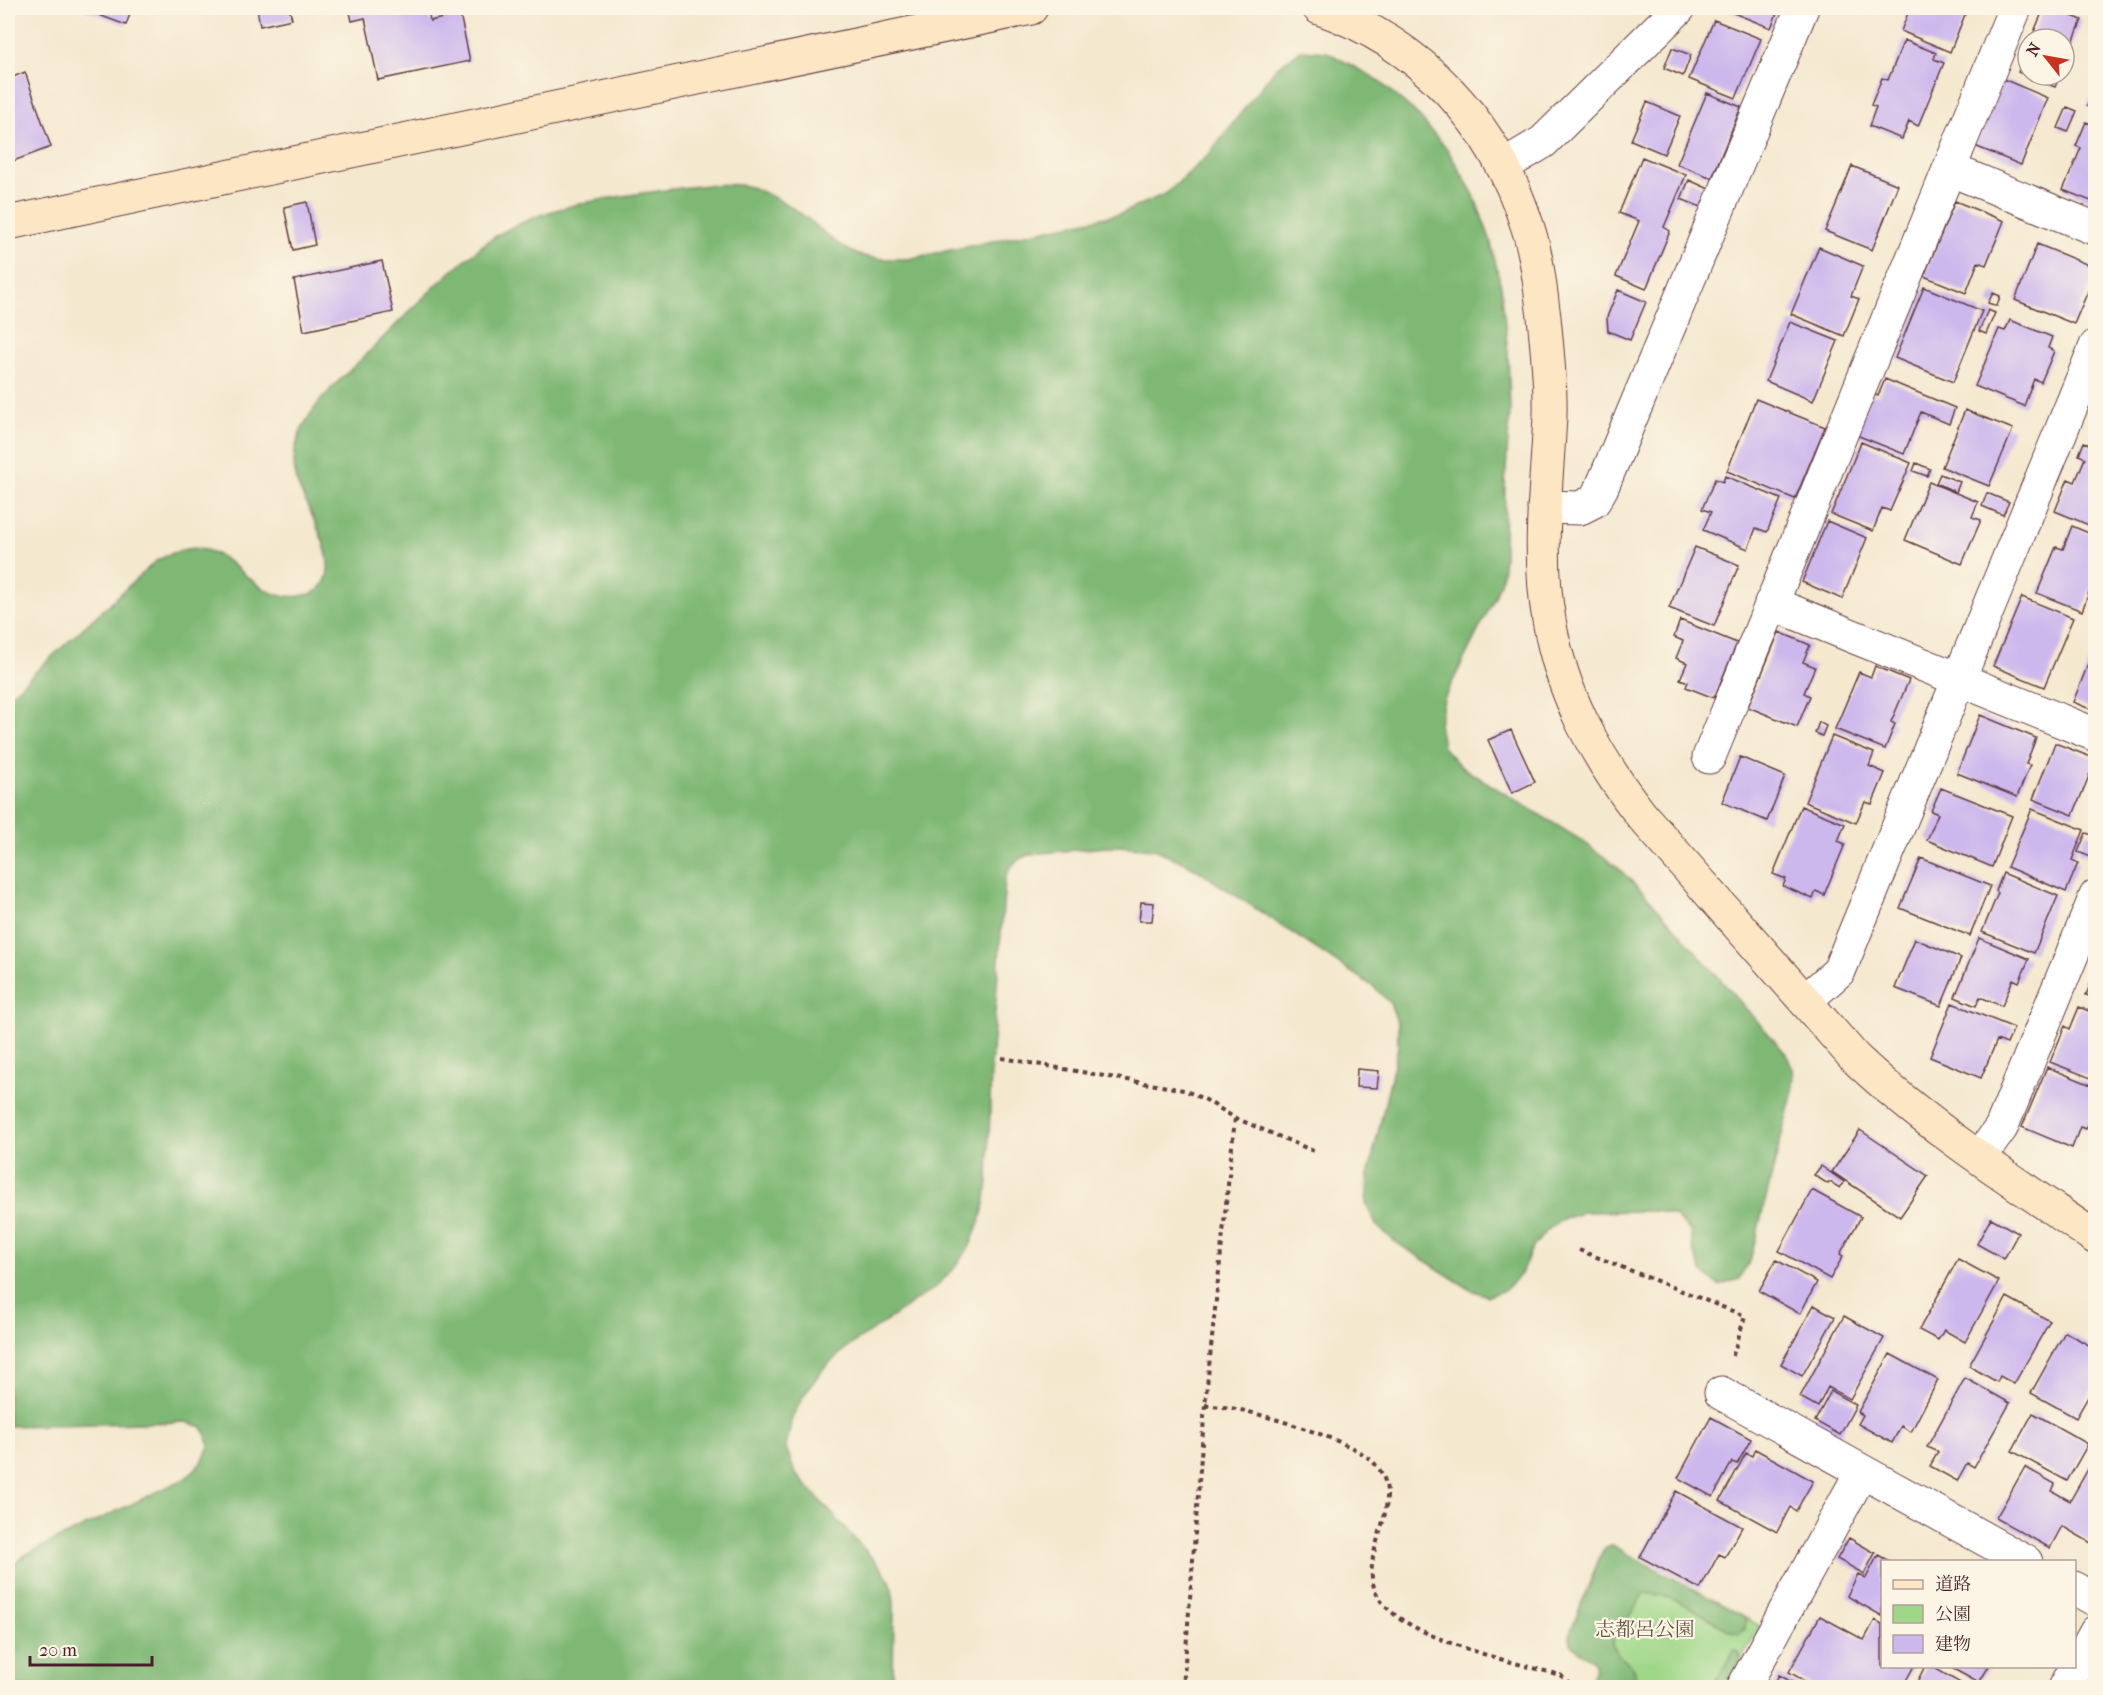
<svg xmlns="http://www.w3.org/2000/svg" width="2103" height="1695" viewBox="0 0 2103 1695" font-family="'IM FELL French Canon','Noto Serif JP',serif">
<rect width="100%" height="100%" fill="#fcf5e5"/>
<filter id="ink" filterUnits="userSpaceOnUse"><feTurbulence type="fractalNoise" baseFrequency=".0167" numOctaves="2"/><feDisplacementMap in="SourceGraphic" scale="12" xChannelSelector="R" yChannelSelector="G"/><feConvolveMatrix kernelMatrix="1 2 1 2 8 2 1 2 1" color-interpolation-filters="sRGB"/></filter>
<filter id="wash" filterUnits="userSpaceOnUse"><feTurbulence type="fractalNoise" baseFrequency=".008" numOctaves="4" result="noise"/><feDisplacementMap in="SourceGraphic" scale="24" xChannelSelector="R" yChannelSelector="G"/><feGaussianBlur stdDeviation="1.35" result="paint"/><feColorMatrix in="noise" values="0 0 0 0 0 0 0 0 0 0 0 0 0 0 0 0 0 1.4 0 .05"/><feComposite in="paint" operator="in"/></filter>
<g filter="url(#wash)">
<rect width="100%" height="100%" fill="#f4e8cf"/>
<!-- green -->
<path fill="#9fd788" stroke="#747b5a" stroke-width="1.5" d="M 1611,1545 L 1760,1626 L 1726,1687 L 1589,1687 C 1603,1652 1592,1665 1571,1644 L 1570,1633 L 1602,1552 L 1606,1547 Z"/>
<!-- forest -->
<path fill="#7fb874" stroke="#646c50" stroke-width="1.5" d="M 1301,50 L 1327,52 L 1375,78 L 1414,111 L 1447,149 L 1473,193 L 1490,239 L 1501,287 L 1508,353 L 1510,412 L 1505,484 L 1504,557 L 1502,577 L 1495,597 L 1444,699 L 1439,724 L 1443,747 L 1460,766 L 1581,840 L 1616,866 L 1645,894 L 1787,1055 L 1794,1074 L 1792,1095 L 1750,1261 L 1739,1279 L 1719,1286 L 1702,1272 L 1693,1250 L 1690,1231 L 1675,1216 L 1656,1211 L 1583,1212 L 1563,1219 L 1545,1232 L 1531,1250 L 1521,1274 L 1505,1290 L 1488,1296 L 1471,1290 L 1394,1241 L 1376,1225 L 1366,1203 L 1368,1176 L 1398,1047 L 1398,1024 L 1390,1003 L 1374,987 L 1193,867 L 1155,849 L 1117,846 L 1031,854 C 1016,859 1010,865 1005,880 L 991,1065 L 988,1184 L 982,1215 L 970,1246 L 952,1271 L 933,1289 L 845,1349 L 822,1370 L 804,1395 L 792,1418 L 786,1448 L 796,1474 L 883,1570 L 891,1583 L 894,1601 L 893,1687 L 8,1687 L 8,1570 L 25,1555 L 186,1478 L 202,1462 L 210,1444 L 202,1427 L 186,1422 L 8,1426 L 8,697 L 156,561 C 170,554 185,546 201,549 C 239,556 255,602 300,596 C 301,595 310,594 311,594 C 354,575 304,508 296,479 C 283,424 336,385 370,351 C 404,318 437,281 475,252 C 483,245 492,238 501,233 C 552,204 609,198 666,190 C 689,187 734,180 756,189 C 769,195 783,201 794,209 C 816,223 834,246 860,255 C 875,260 892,259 908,259 L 1120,214 L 1167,193 L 1209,154 L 1276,68 Z
M 1611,1545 L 1740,1614 L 1746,1620 L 1745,1629 L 1739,1634 L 1732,1632 C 1711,1620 1666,1588 1643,1595 L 1614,1637 L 1612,1644 C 1618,1667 1644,1657 1632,1687 L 1589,1687 C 1603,1652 1592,1665 1571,1644 L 1570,1633 L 1602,1552 L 1606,1547 Z
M 1734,1650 L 1739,1652 C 1744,1663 1732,1677 1726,1687 L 1712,1688 Z"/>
<g id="blocks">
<!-- building -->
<path fill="#cdb8ed" d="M 80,8 L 132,8 L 126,25 Z
M 257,8 L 289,8 L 292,19 L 260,26 Z
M 349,8 L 428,8 L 430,21 L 460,14 L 470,61 L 378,80 L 365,18 L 352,21 Z
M 1721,8 L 1779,8 L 1771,28 Z
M 1910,8 L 1959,8 L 1966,12 L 1950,52 L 1901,31 Z
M 2044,8 L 2052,8 L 2082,20 L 2064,64 L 2064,39 L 2031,39 Z
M 1714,20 L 1761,39 L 1736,98 L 1689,79 Z
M 1904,40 L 1936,53 L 1934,59 L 1944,63 L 1918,126 L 1909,121 L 1902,139 L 1869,126 L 1876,107 L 1871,105 L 1882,78 L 1888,80 Z
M 1672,48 L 1691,55 L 1683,76 L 1664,68 Z
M 2028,48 L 2028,75 L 2060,75 L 2055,87 L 2018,72 Z
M 25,72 L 51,147 L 8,163 L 8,79 Z
M 2003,79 L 2048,98 L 2021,165 L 1975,146 Z
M 2096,86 L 2096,110 L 2087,106 Z
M 1707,93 L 1741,107 L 1712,178 L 1677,164 Z
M 1647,102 L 1680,116 L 1664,154 L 1631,140 Z
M 2067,107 L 2077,111 L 2068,132 L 2058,128 Z
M 2086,122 L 2096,126 L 2096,203 L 2063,190 L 2081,148 L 2076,146 Z
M 1642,157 L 1686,175 L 1664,227 L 1670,231 L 1646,289 L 1616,276 L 1639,221 L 1619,213 Z
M 1852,166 L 1898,185 L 1872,250 L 1825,231 Z
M 1689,180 L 1709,189 L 1701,207 L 1681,199 Z
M 1955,201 L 2004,221 L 1986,265 L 1978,262 L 1966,293 L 1924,276 Z
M 307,202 L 315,245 L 293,250 L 284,207 Z
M 2037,244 L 2096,268 L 2096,272 L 2074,324 L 2015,300 Z
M 1819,247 L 1863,266 L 1851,296 L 1859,299 L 1844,336 L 1791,314 Z
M 382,261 L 393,312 L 304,331 L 294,280 Z
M 1924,287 L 1982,311 L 1953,382 L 1895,358 Z
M 1618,290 L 1646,302 L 1630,340 L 1608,331 L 1607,317 Z
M 1993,293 L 2000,296 L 1997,306 L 1988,303 Z
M 1988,310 L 1995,313 L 1986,334 L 1979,331 Z
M 2010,320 L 2052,337 L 2048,348 L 2054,351 L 2041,382 L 2034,379 L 2024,406 L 1975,386 L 1999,329 L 2005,331 Z
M 1790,322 L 1838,341 L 1813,401 L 1766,381 Z
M 1885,379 L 1955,408 L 1949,424 L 1921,412 L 1904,454 L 1854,434 L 1871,393 L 1878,396 Z
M 1756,399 L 1825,427 L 1795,499 L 1727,471 Z
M 1965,410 L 2013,429 L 1989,486 L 1942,467 Z
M 1861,442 L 1911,463 L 1890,511 L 1882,508 L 1873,531 L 1831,514 Z
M 2084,442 L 2096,447 L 2096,528 L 2055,511 L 2068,479 L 2075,482 L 2085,458 L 2079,455 Z
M 1916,463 L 1930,469 L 1927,476 L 1913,471 Z
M 1940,474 L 1960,482 L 1956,492 L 1936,483 Z
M 1725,476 L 1781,499 L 1767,532 L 1756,528 L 1748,549 L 1703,530 L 1711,512 L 1702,509 L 1715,479 L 1723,482 Z
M 1929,482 L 1978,502 L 1972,517 L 1981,520 L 1962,564 L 1905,540 Z
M 1987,493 L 2009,502 L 2003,515 L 1982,506 Z
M 1827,521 L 1867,538 L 1842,599 L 1802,582 Z
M 2072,526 L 2096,536 L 2096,589 L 2091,587 L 2082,611 L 2037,593 L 2056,547 L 2063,549 Z
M 1695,547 L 1739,565 L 1714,626 L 1669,608 Z
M 2022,597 L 2073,618 L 2044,687 L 1993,666 Z
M 1680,620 L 1737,643 L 1714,698 L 1686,687 L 1688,682 L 1680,679 L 1687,663 L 1676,658 L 1683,641 L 1674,637 Z
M 1779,632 L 1810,645 L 1803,662 L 1815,667 L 1804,693 L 1810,696 L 1797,727 L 1748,707 Z
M 2095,647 L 2096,695 L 2090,709 L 2073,702 Z
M 1875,666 L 1909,680 L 1891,722 L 1895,724 L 1885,749 L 1835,729 L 1859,672 L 1871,677 Z
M 1980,715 L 2036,738 L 2026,764 L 2030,765 L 2017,797 L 1957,773 Z
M 1819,722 L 1826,726 L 1822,736 L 1815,733 Z
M 1511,730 L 1535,782 L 1512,793 L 1488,740 Z
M 1832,736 L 1874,753 L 1869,766 L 1885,773 L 1872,804 L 1865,802 L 1856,823 L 1805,802 Z
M 2055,743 L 2096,759 L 2073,815 L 2033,799 Z
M 1740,757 L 1785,776 L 1767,821 L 1722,802 Z
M 1941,788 L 2012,816 L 1992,867 L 1927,840 L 1938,814 L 1931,811 Z
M 1801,806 L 1845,824 L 1838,841 L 1845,844 L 1824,895 L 1816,891 L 1813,899 L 1783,886 L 1786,879 L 1773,874 Z
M 2032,809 L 2084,830 L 2072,860 L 2078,863 L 2066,892 L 2007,867 Z
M 2086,833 L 2096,836 L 2096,859 L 2078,852 Z
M 1921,858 L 1990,886 L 1970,936 L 1900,908 Z
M 2003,873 L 2058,896 L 2034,953 L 1982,932 L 1998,893 L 1996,891 Z
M 1141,902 L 1154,903 L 1152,921 L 1139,921 Z
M 1979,938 L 2029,959 L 2019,982 L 2013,979 L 2002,1006 L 1980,997 L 1976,1006 L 1955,997 Z
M 1915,939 L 1961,958 L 1941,1006 L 1895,988 Z
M 2095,973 L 2096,973 L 2096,998 L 2086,995 Z
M 1952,1003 L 2014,1028 L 2007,1044 L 1997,1040 L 1981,1078 L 1930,1057 Z
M 2079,1007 L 2096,1014 L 2096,1080 L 2050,1062 L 2065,1026 L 2070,1029 Z
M 2047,1067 L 2096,1087 L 2096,1106 L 2086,1129 L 2080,1127 L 2072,1148 L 2022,1127 Z
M 1357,1069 L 1379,1071 L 1377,1088 L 1356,1087 Z
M 1860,1130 L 1928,1176 L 1900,1217 L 1832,1172 Z
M 1821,1166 L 1844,1182 L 1840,1188 L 1830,1182 L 1828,1184 L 1814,1175 Z
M 1812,1190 L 1861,1217 L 1840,1254 L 1843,1256 L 1830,1279 L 1779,1251 Z
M 1991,1218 L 2018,1233 L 2004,1259 L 1977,1244 Z
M 1958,1259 L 1999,1281 L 1965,1342 L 1944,1330 L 1938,1340 L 1919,1330 Z
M 1776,1260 L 1817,1282 L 1800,1314 L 1759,1291 Z
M 2007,1297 L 2050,1321 L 2014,1384 L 2000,1376 L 1997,1382 L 1969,1366 Z
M 1814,1305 L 1835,1317 L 1802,1376 L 1781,1364 Z
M 1844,1316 L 1884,1338 L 1850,1399 L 1828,1387 L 1818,1407 L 1800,1397 Z
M 2065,1332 L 2096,1349 L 2096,1383 L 2076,1418 L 2031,1393 Z
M 1890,1354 L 1938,1380 L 1911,1432 L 1901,1426 L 1892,1443 L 1858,1424 L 1863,1415 L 1858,1412 Z
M 1965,1378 L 2010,1403 L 1974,1467 L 1967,1463 L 1957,1481 L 1930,1466 L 1938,1452 L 1927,1447 Z
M 1831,1391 L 1856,1405 L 1840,1435 L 1815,1421 Z
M 2033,1413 L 2088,1444 L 2067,1481 L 2012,1451 Z
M 1711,1417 L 1751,1439 L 1737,1464 L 1732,1462 L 1713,1497 L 1678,1478 Z
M 1755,1449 L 1813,1481 L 1796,1511 L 1790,1507 L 1777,1532 L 1720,1501 L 1746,1453 L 1752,1456 Z
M 2096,1455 L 2096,1535 L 2091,1543 L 2062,1526 L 2050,1548 L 1996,1518 L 2025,1467 L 2055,1484 L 2052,1491 L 2070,1501 Z
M 1676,1491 L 1742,1527 L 1725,1557 L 1719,1554 L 1700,1589 L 1640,1557 Z
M 1849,1538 L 1875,1553 L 1864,1574 L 1837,1559 Z
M 1878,1555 L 1891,1562 L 1882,1562 L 1882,1616 L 1847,1596 L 1858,1574 L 1866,1578 Z
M 1820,1616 L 1864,1640 L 1875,1620 L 1882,1624 L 1882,1666 L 1914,1666 L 1902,1688 L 1817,1688 L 1789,1672 Z
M 1925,1666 L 1931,1666 L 1969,1688 L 1914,1688 Z
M 1948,1666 L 1989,1666 L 1979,1683 Z
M 1779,1675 L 1803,1688 L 1772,1688 Z"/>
</g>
</g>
<g filter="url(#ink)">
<use href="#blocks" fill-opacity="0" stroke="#643d44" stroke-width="1.5"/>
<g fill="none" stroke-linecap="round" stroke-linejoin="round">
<!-- street casing -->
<g stroke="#643d44" stroke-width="35">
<path id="street" d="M 1503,166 L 1543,142 L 1679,8
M 1949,169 L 2096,229
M 1544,507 L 1580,508 L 1594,501 L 1602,487 L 1802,8
M 1771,603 L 2096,735
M 1709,757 L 2015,8
M 1805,1001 L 1839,971 L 2096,346
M 1980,1157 L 2001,1128 L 2096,896
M 1721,1393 L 2026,1562
M 2074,1588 L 2096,1600
M 1743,1688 L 1862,1471
M 2065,1688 L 2096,1632"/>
</g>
<!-- secondary casing -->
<g stroke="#643d44" stroke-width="35">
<path id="secondary" d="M 1319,8 C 1422,44 1494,122 1527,225 C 1537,254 1540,287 1544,317 C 1547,349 1551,382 1550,415 C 1547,483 1537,552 1549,620 C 1562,695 1595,756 1642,816 L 1855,1058 C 1928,1127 2013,1181 2096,1238
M 8,223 L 1031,8"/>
</g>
<!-- path -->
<path stroke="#643d44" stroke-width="4" stroke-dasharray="4.5 4.5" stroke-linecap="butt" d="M 1002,1058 L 1184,1090 L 1206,1100 L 1235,1118 L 1316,1152
M 1579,1250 L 1745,1316 L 1732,1358
M 1205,1405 C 1217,1407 1230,1407 1241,1410 C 1271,1417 1357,1442 1375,1464 C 1383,1472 1388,1486 1387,1497 C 1386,1532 1359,1565 1379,1598 C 1403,1638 1516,1663 1560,1675 L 1567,1680 L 1571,1688
M 1183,1688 L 1205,1405 L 1235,1118"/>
<!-- street -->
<use href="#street" stroke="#fff" stroke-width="33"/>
<!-- secondary -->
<use href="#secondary" stroke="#fce6c4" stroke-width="33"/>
</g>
</g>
<g text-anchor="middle" stroke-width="4.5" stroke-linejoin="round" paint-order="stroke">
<!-- park labels -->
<g font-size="20" fill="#645647" stroke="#fcf5e5">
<text x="1645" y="1636">志都呂公園</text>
</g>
</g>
<!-- margin -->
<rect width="2103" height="1695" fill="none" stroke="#fcf5e5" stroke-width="30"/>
<!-- legend -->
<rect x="1881" y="1560" width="195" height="108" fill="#fcf5e5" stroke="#b59f9b" stroke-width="1.5"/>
<rect x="1893" y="1580" width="30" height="9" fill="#fce6c4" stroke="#b59f9b" stroke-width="1.5"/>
<text x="1935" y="1590" font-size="18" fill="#4a1f2b">道路</text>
<rect x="1893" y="1605" width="30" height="18" fill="#9fd788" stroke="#b59f9b" stroke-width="1.5"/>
<text x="1935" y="1620" font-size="18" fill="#4a1f2b">公園</text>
<rect x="1893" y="1635" width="30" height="18" fill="#cdb8ed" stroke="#b59f9b" stroke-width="1.5"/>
<text x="1935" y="1650" font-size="18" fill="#4a1f2b">建物</text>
<!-- north arrow -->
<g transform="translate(2046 57) rotate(301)"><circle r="28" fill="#fcf5e5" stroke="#b59f9b" stroke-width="1.5"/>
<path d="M0-4.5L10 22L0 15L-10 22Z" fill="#c8321e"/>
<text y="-9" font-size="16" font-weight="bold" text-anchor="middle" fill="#4a1f2b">N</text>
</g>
<!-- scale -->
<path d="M30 1656v9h122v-9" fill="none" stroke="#4a1f2b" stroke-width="3"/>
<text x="39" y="1656" font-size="18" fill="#4a1f2b" stroke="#fcf5e5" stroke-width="4.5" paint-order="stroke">20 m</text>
</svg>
